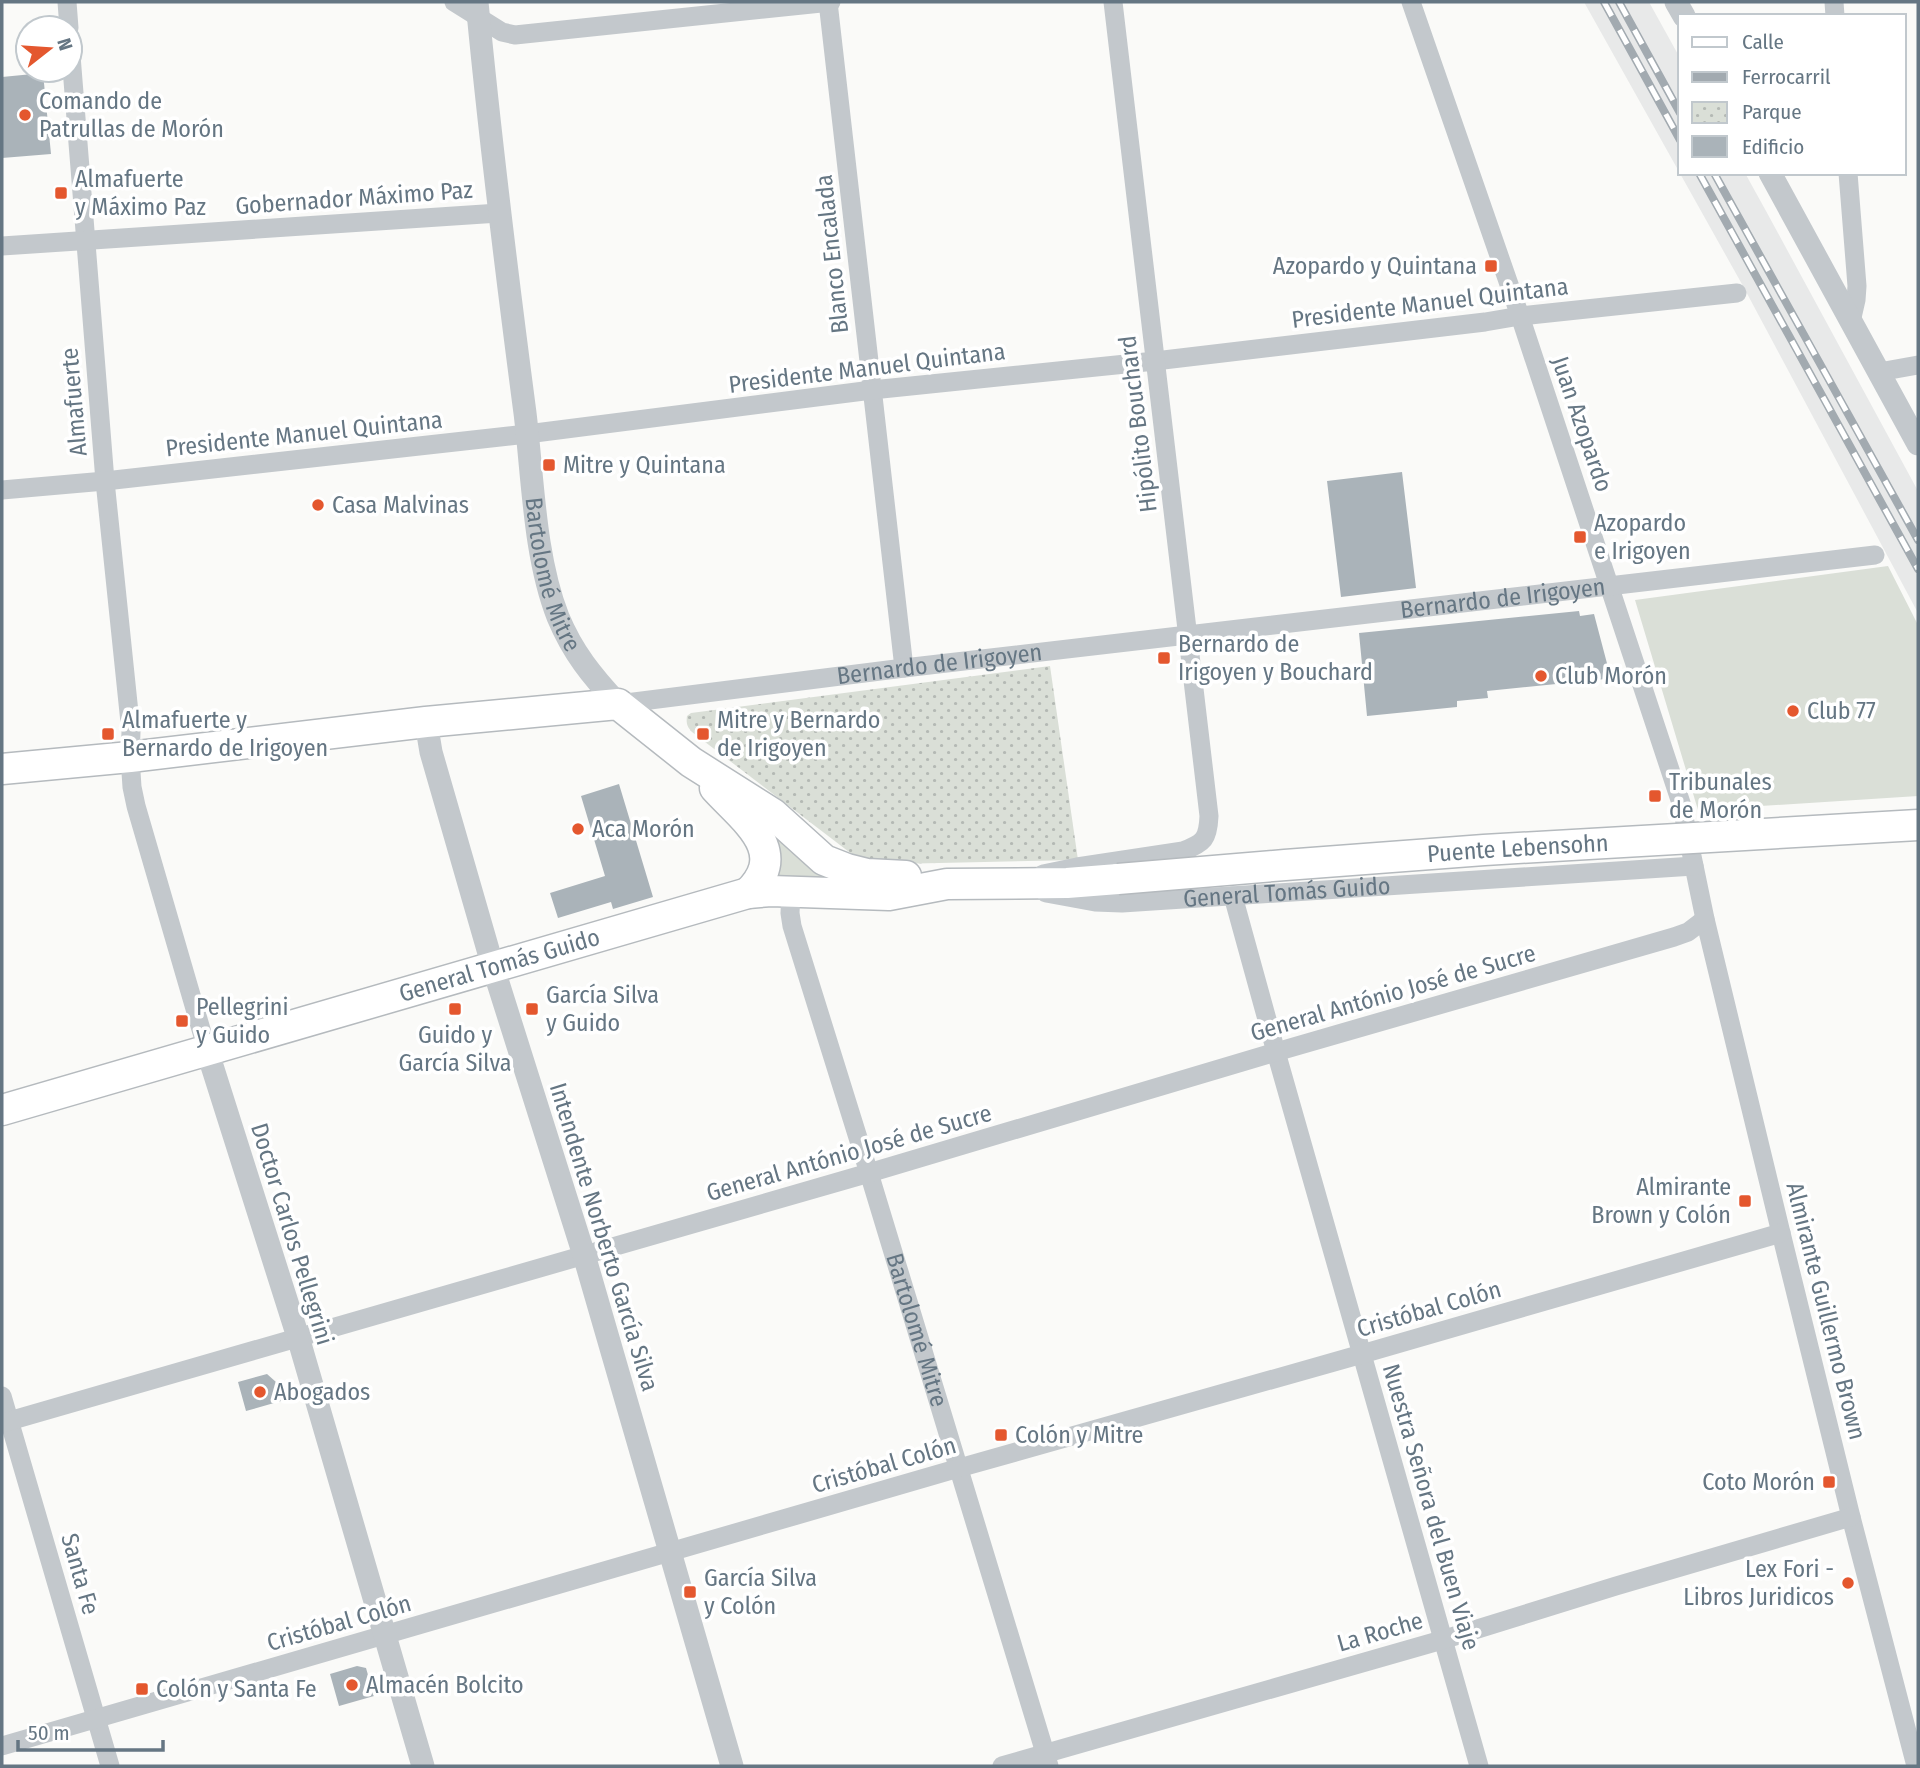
<svg xmlns="http://www.w3.org/2000/svg" width="1920" height="1768" viewBox="0 0 1920 1768" font-family="'Fira Sans Condensed',sans-serif">
<defs>
<pattern id="park-dots" width="8" height="8" patternUnits="userSpaceOnUse" patternTransform="scale(1.75)"><rect width="8" height="8" fill="#dadfd7"/><path d="M2 2h.1M6 6h.1" fill="none" stroke="#b4b9b4" stroke-width="1.8" stroke-linecap="round"/></pattern>
</defs>
<rect width="100%" height="100%" fill="#fafaf8"/>
<!-- built -->
<path fill="#e8e9e9" d="M 1584,2 L 1649,2 L 1680,58 L 1680,173 L 1745,173 L 1766,211 L 1918,491 L 1918,613 L 1743,286 Z"/>
<!-- grass -->
<path fill="#dadfd7" d="M 1888,566 L 1918,625 L 1918,796 L 1698,810 L 1635,600 Z
M 765,819 L 868,882 L 766,885 Z"/>
<!-- park -->
<path fill="url(#park-dots)" d="M 1050,666 L 1078,860 L 894,864 L 857,858 L 692,732 C 687,727 686,723 687,716 L 691,713 Z"/>
<!-- building -->
<path fill="#aab3b9" d="M 43,73 L 51,154 L 2,158 L 2,77 Z
M 1402,472 L 1416,588 L 1341,597 L 1327,481 Z
M 1579,611 L 1580,616 L 1594,614 L 1609,671 L 1605,672 L 1606,679 L 1487,691 L 1488,698 L 1457,701 L 1457,707 L 1367,716 L 1359,633 Z
M 619,784 L 653,897 L 613,909 L 611,902 L 558,918 L 550,893 L 605,876 L 581,796 Z
M 267,1374 L 276,1382 L 281,1401 L 246,1411 L 238,1382 Z
M 357,1666 L 366,1668 L 374,1696 L 339,1706 L 330,1674 Z"/>
<g fill="none" stroke-linecap="round" stroke-linejoin="round">
<!-- primary casing -->
<g stroke="#b5babe" stroke-width="33">
<g id="primary">
<path d="M 2,769 L 130,757 L 426,722 L 618,704 L 691,762 L 773,814 L 824,860 L 847,869 L 867,874 L 906,876"/>
<path d="M 715,788 C 744,820 791,851 748,893"/>
<path id="s5" d="M 2,1110 L 748,893 L 771,891 L 889,895 L 947,884 L 1067,883 L 1118,879"/>
</g>
</g>
<!-- minor -->
<g stroke="#c3c8cc" stroke-width="19">
<path d="M 67,2 L 69,28"/>
<path d="M 454,2 L 502,32 L 515,35 L 831,2"/>
<path d="M 828,2 L 904,668"/>
<path d="M 1411,2 L 1520,316 L 1681,803 L 1705,919 L 1781,1233 L 1851,1517 L 1916,1766"/>
<path d="M 1834,2 L 1835,16"/>
<path d="M 70,43 L 105,481 L 131,732 L 130,757 L 132,787 L 136,806 L 207,1050"/>
<path d="M 1848,173 L 1857,286 L 1856,300 L 1851,322"/>
<path d="M 2,246 L 499,213"/>
<path d="M 1879,372 L 1918,365"/>
<path d="M 2,490 L 105,481 L 527,434 L 872,390 L 1155,361 L 1485,322 L 1520,316 L 1737,293"/>
<path id="s1" d="M 618,704 L 904,668 L 1875,555"/>
<path d="M 1043,874 L 1077,867 L 1183,851 C 1204,843 1208,839 1209,816 L 1113,2"/>
<path id="s2" d="M 791,892 L 790,913 L 792,926 L 869,1173 L 1049,1766"/>
<path id="s3" d="M 1046,893 L 1095,902 L 1122,903 L 1694,866"/>
<path d="M 1233,896 L 1276,1052 L 1479,1766"/>
<path d="M 2,1396 L 110,1766"/>
<path d="M 2,1423 L 869,1173 L 1276,1052 L 1674,937 L 1688,932 L 1705,919"/>
<path d="M 2,1746 L 959,1468 L 1362,1354 L 1781,1233"/>
<path d="M 1002,1766 L 1442,1640 L 1616,1586 L 1851,1517"/>
</g>
<!-- tertiary -->
<g stroke="#c3c8cc" stroke-width="23">
<path id="s4" d="M 477,2 C 490,139 507,276 525,413 C 533,478 534,556 558,617 C 573,653 592,676 618,704"/>
<path d="M 1676,2 L 1684,16"/>
<path d="M 1770,173 L 1918,444"/>
<path d="M 426,722 L 431,752 L 493,967 L 584,1255 L 732,1766"/>
<path d="M 207,1050 L 298,1337 L 423,1766"/>
</g>
<!-- primary -->
<use href="#primary" stroke="#fff" stroke-width="30"/>
<!-- rail casing -->
<g stroke="#a2aab0" stroke-width="8">
<path id="rail" d="M 1604,2 L 1680,140
M 1619,2 L 1680,113
M 1699,173 L 1918,569
M 1714,173 L 1918,540"/>
</g>
<!-- rail -->
<use href="#rail" stroke="#fff" stroke-width="5" stroke-dasharray="16" stroke-linecap="butt"/>
<!-- primary-bridge casing -->
<g stroke="#b5babe" stroke-width="33" stroke-linecap="butt">
<g id="primary-bridge">
<path id="s6" d="M 1118,879 L 1285,865 L 1484,850 L 1918,825"/>
</g>
</g>
<!-- primary-bridge -->
<use href="#primary-bridge" stroke="#fff" stroke-width="30"/>
</g>
<!-- markers -->
<g fill="#e4572e" stroke="#fff" stroke-width="2.5">
<circle cx="25" cy="115" r="7"/>
<rect x="54" y="186" width="14" height="14" rx="3.5"/>
<rect x="1484" y="259" width="14" height="14" rx="3.5"/>
<rect x="542" y="458" width="14" height="14" rx="3.5"/>
<circle cx="318" cy="505" r="7"/>
<rect x="1573" y="530" width="14" height="14" rx="3.5"/>
<rect x="1157" y="651" width="14" height="14" rx="3.5"/>
<circle cx="1541" cy="676" r="7"/>
<circle cx="1793" cy="711" r="7"/>
<rect x="101" y="727" width="14" height="14" rx="3.5"/>
<rect x="696" y="727" width="14" height="14" rx="3.5"/>
<rect x="1648" y="789" width="14" height="14" rx="3.5"/>
<circle cx="578" cy="829" r="7"/>
<rect x="448" y="1002" width="14" height="14" rx="3.5"/>
<rect x="525" y="1002" width="14" height="14" rx="3.5"/>
<rect x="175" y="1014" width="14" height="14" rx="3.5"/>
<rect x="1738" y="1194" width="14" height="14" rx="3.5"/>
<circle cx="260" cy="1392" r="7"/>
<rect x="994" y="1428" width="14" height="14" rx="3.5"/>
<rect x="1822" y="1475" width="14" height="14" rx="3.5"/>
<circle cx="1848" cy="1583" r="7"/>
<rect x="683" y="1585" width="14" height="14" rx="3.5"/>
<circle cx="352" cy="1685" r="7"/>
<rect x="135" y="1682" width="14" height="14" rx="3.5"/>
</g>
<g text-anchor="middle" stroke-width="7" stroke-linejoin="round" paint-order="stroke">
<!-- poi labels -->
<g font-size="24" fill="#657683" stroke="#fff" text-anchor="start">
<text x="39" y="109">Comando de<tspan x="39" dy="28">Patrullas de Morón</tspan></text>
<text x="75" y="187">Almafuerte<tspan x="75" dy="28">y Máximo Paz</tspan></text>
<text x="1477" y="274" text-anchor="end">Azopardo y Quintana</text>
<text x="563" y="473">Mitre y Quintana</text>
<text x="332" y="513">Casa Malvinas</text>
<text x="1594" y="531">Azopardo<tspan x="1594" dy="28">e Irigoyen</tspan></text>
<text x="1178" y="652">Bernardo de<tspan x="1178" dy="28">Irigoyen y Bouchard</tspan></text>
<text x="1555" y="684">Club Morón</text>
<text x="1807" y="719">Club 77</text>
<text x="122" y="728">Almafuerte y<tspan x="122" dy="28">Bernardo de Irigoyen</tspan></text>
<text x="717" y="728">Mitre y Bernardo<tspan x="717" dy="28">de Irigoyen</tspan></text>
<text x="1669" y="790">Tribunales<tspan x="1669" dy="28">de Morón</tspan></text>
<text x="592" y="837">Aca Morón</text>
<text x="546" y="1003">García Silva<tspan x="546" dy="28">y Guido</tspan></text>
<text x="196" y="1015">Pellegrini<tspan x="196" dy="28">y Guido</tspan></text>
<text x="455" y="1043" text-anchor="middle">Guido y<tspan x="455" dy="28">García Silva</tspan></text>
<text x="1731" y="1195" text-anchor="end">Almirante<tspan x="1731" dy="28">Brown y Colón</tspan></text>
<text x="274" y="1400">Abogados</text>
<text x="1015" y="1443">Colón y Mitre</text>
<text x="1815" y="1490" text-anchor="end">Coto Morón</text>
<text x="1834" y="1577" text-anchor="end">Lex Fori -<tspan x="1834" dy="28">Libros Juridicos</tspan></text>
<text x="704" y="1586">García Silva<tspan x="704" dy="28">y Colón</tspan></text>
<text x="366" y="1693">Almacén Bolcito</text>
<text x="156" y="1697">Colón y Santa Fe</text>
</g>
<!-- street labels -->
<g font-size="24" fill="#657683" stroke="#fff">
<text transform="translate(354 198) rotate(-4)" y="8">Gobernador Máximo Paz</text>
<text transform="translate(832 254) rotate(-96)" y="8">Blanco Encalada</text>
<text transform="translate(1430 303) rotate(-7)" y="8">Presidente Manuel Quintana</text>
<text transform="translate(867 368) rotate(-7)" y="8">Presidente Manuel Quintana</text>
<text transform="translate(74 402) rotate(-95)" y="8">Almafuerte</text>
<text transform="translate(1138 424) rotate(-97)" y="8">Hipólito Bouchard</text>
<text transform="translate(1582 424) rotate(71)" y="8">Juan Azopardo</text>
<text transform="translate(304 434) rotate(-6)" y="8">Presidente Manuel Quintana</text>
<text dy="8" stroke="none"><textPath href="#s4" startOffset="578">Bartolomé Mitre</textPath></text>
<text dy="8" stroke="none"><textPath href="#s1" startOffset="891">Bernardo de Irigoyen</textPath></text>
<text dy="8" stroke="none"><textPath href="#s1" startOffset="324">Bernardo de Irigoyen</textPath></text>
<text dy="8" stroke="none"><textPath href="#s6" startOffset="401">Puente Lebensohn</textPath></text>
<text dy="8" stroke="none"><textPath href="#s3" startOffset="242">General Tomás Guido</textPath></text>
<text dy="8" stroke="none"><textPath href="#s5" startOffset="518">General Tomás Guido</textPath></text>
<text transform="translate(1393 993) rotate(-16)" y="8">General António José de Sucre</text>
<text transform="translate(849 1153) rotate(-16)" y="8">General António José de Sucre</text>
<text transform="translate(292 1234) rotate(73)" y="8">Doctor Carlos Pellegrini</text>
<text transform="translate(604 1237) rotate(73)" y="8">Intendente Norberto García Silva</text>
<text transform="translate(1429 1309) rotate(-16)" y="8">Cristóbal Colón</text>
<text transform="translate(1826 1311) rotate(76)" y="8">Almirante Guillermo Brown</text>
<text dy="8" stroke="none"><textPath href="#s2" startOffset="457">Bartolomé Mitre</textPath></text>
<text transform="translate(884 1465) rotate(-16)" y="8">Cristóbal Colón</text>
<text transform="translate(1431 1507) rotate(74)" y="8">Nuestra Señora del Buen Viaje</text>
<text transform="translate(80 1574) rotate(74)" y="8">Santa Fe</text>
<text transform="translate(339 1623) rotate(-16)" y="8">Cristóbal Colón</text>
<text transform="translate(1380 1632) rotate(-16)" y="8">La Roche</text>
</g>
</g>
<!-- border -->
<rect width="1920" height="1768" fill="none" stroke="#657683" stroke-width="7"/>
<!-- legend -->
<rect x="1678" y="14" width="228" height="161" fill="#ffffff" stroke="#c1c8cd" stroke-width="2"/>
<rect x="1692" y="37" width="35" height="10" fill="#ffffff" stroke="#c1c8cd" stroke-width="2"/>
<text x="1742" y="49" font-size="21" fill="#657683">Calle</text>
<rect x="1692" y="72" width="35" height="10" fill="#a2aab0" stroke="#c1c8cd" stroke-width="2"/>
<text x="1742" y="84" font-size="21" fill="#657683">Ferrocarril</text>
<rect x="1692" y="102" width="35" height="21" fill="url(#park-dots)" stroke="#c1c8cd" stroke-width="2"/>
<text x="1742" y="119" font-size="21" fill="#657683">Parque</text>
<rect x="1692" y="136" width="35" height="21" fill="#aab3b9" stroke="#c1c8cd" stroke-width="2"/>
<text x="1742" y="154" font-size="21" fill="#657683">Edificio</text>
<!-- north arrow -->
<g transform="translate(49 49) rotate(73)"><circle r="33" fill="#ffffff" stroke="#c1c8cd" stroke-width="2"/>
<path d="M0-5L12 26L0 18L-12 26Z" fill="#e4572e"/>
<text y="-10" font-size="19" font-weight="bold" text-anchor="middle" fill="#657683">N</text>
</g>
<!-- scale -->
<path d="M18 1740v10h145v-10" fill="none" stroke="#657683" stroke-width="3.5"/>
<text x="28" y="1740" font-size="21" fill="#657683" stroke="#ffffff" stroke-width="5" paint-order="stroke">50 m</text>
</svg>
